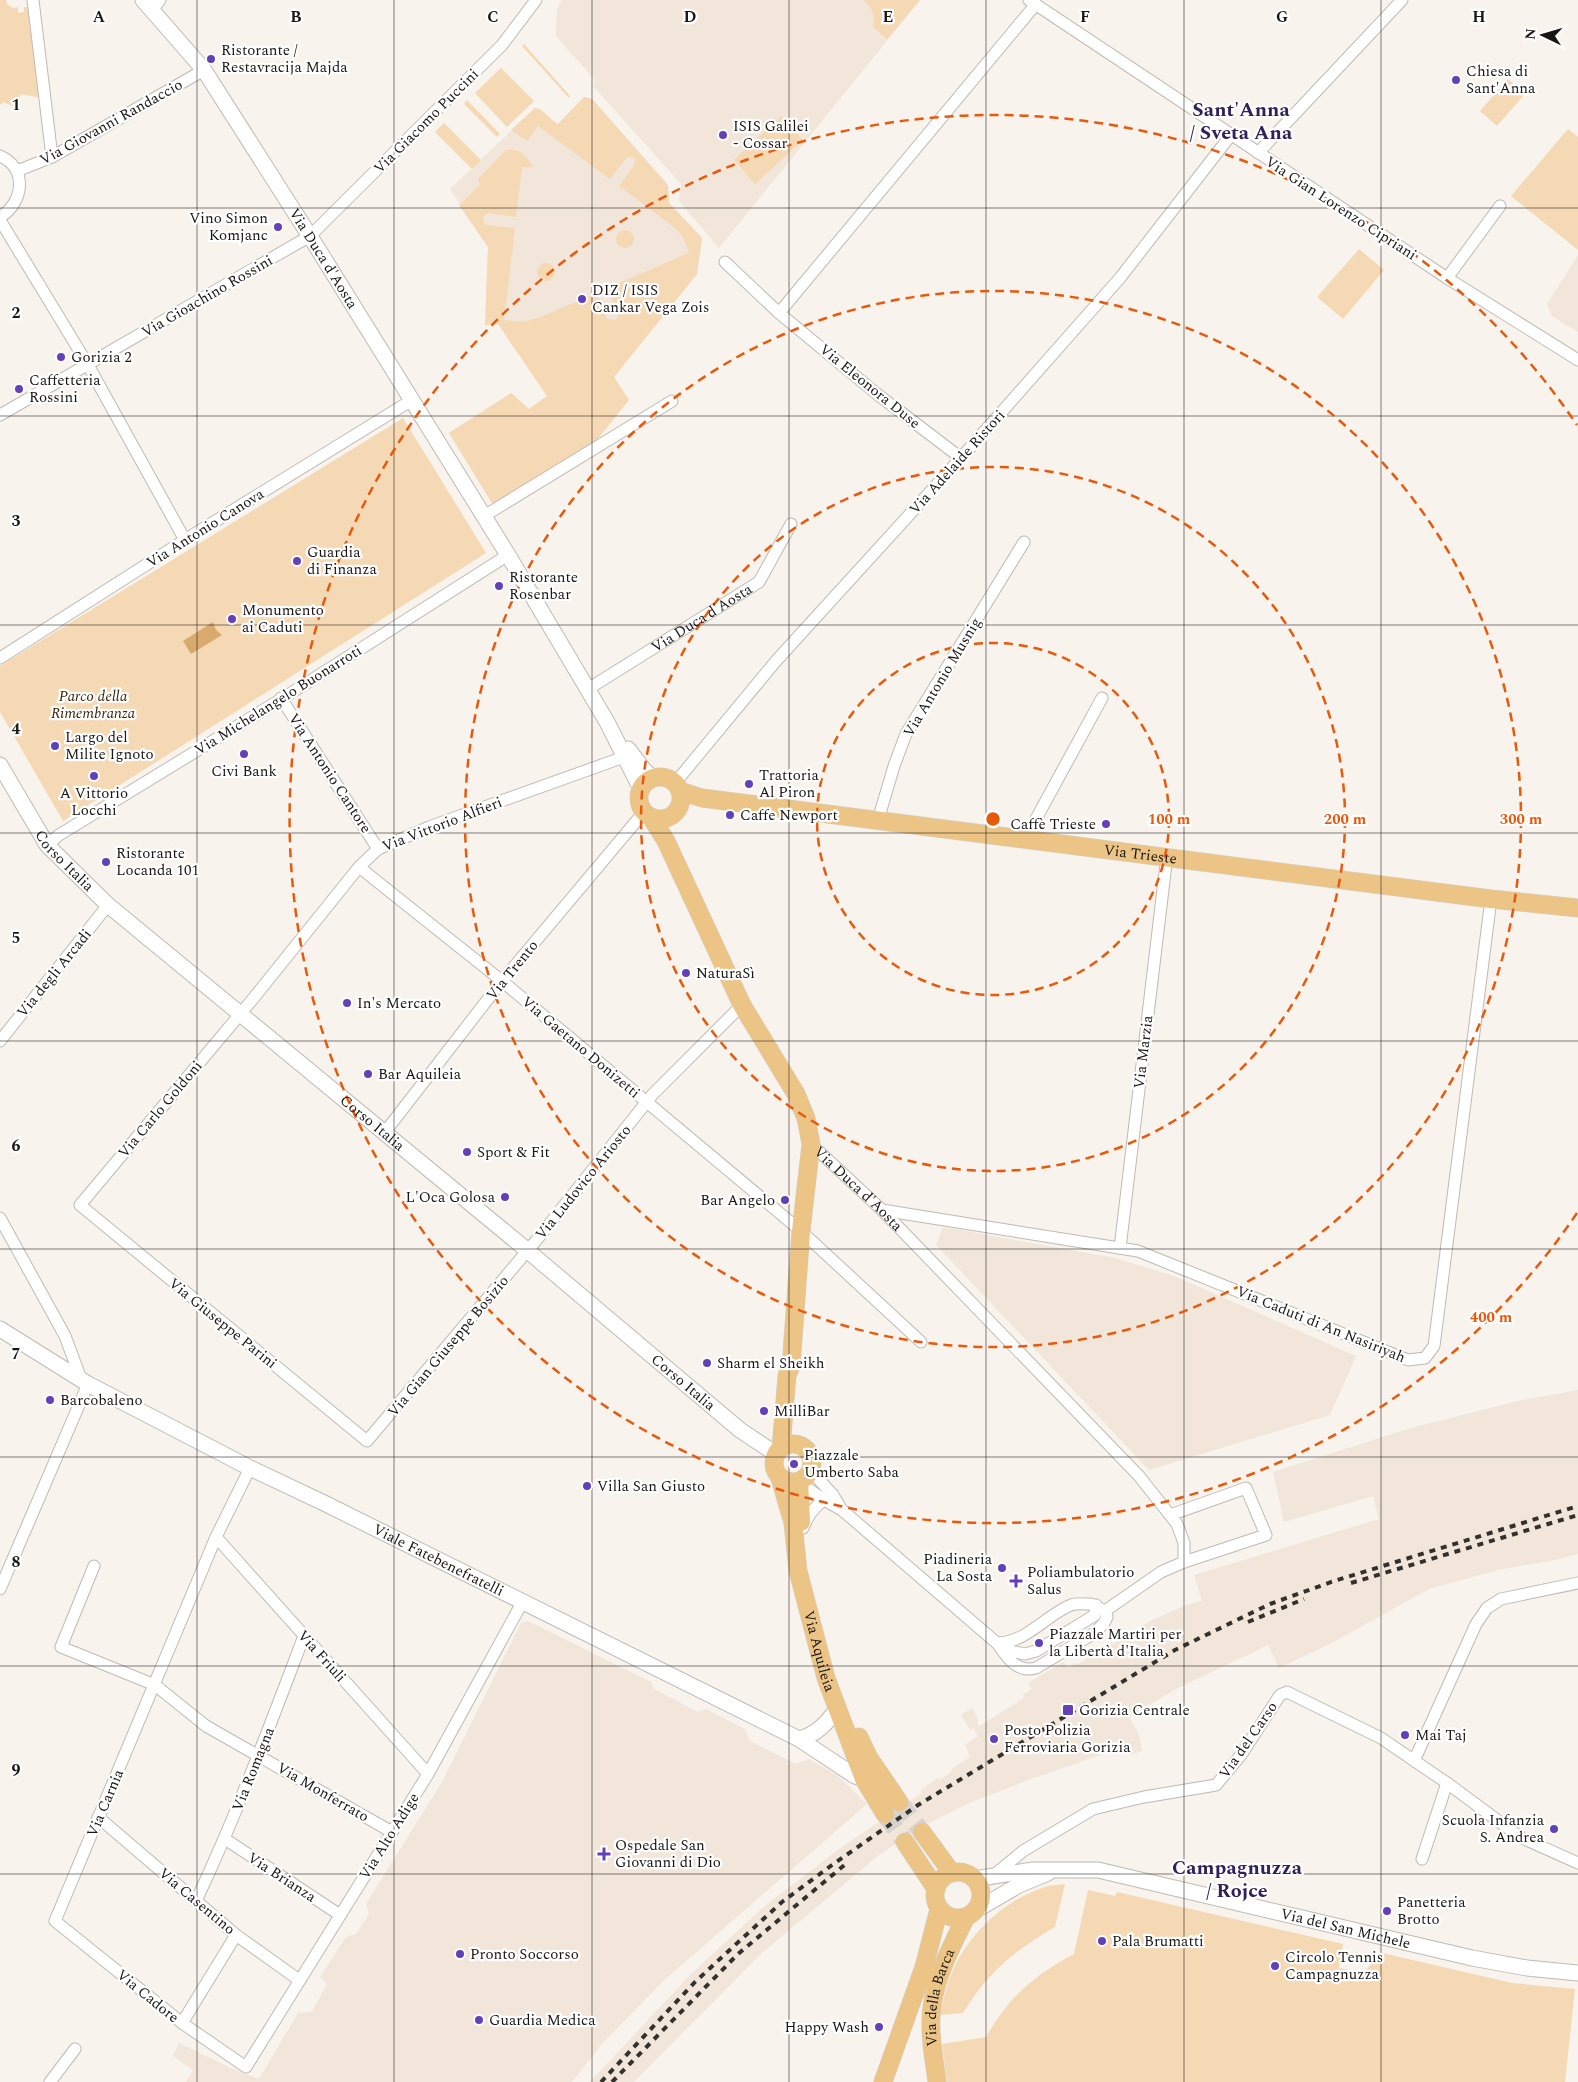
<svg xmlns="http://www.w3.org/2000/svg" width="1578" height="2082" viewBox="0 0 1578 2082" font-family="Spectral,serif">
<rect width="100%" height="100%" fill="#f8f3ec"/>
<!-- built -->
<path fill="#f1e6d9" d="M 562,0 L 920,0 L 719,248 L 679,201 L 681,184 L 593,86 L 595,80 L 556,36 L 557,9 Z
M 584,97 L 592,99 L 668,185 L 669,203 L 702,238 L 697,274 L 614,377 L 629,400 L 449,433 L 511,393 L 529,409 L 547,396 L 498,324 L 485,325 L 488,247 L 450,189 L 535,108 L 541,109 L 552,121 L 558,124 Z
M 1578,255 L 1578,332 L 1552,316 L 1547,304 Z
M 943,1227 L 1115,1258 L 1174,1276 L 1356,1356 L 1330,1415 L 1149,1470 L 936,1245 Z
M 1578,1390 L 1578,1554 L 1555,1560 L 1498,1570 L 1429,1589 L 1330,1644 L 1279,1668 L 1268,1645 L 1176,1689 L 1129,1717 L 1139,1734 L 1142,1751 L 1130,1755 L 1127,1746 L 1034,1778 L 969,1803 L 925,1825 L 880,1854 L 762,1953 L 634,2082 L 590,2082 L 691,1974 L 766,1905 L 846,1844 L 922,1793 L 921,1790 L 937,1778 L 939,1780 L 953,1771 L 951,1769 L 970,1757 L 965,1745 L 978,1736 L 973,1728 L 970,1730 L 961,1715 L 972,1708 L 979,1721 L 977,1722 L 979,1726 L 1024,1698 L 1023,1695 L 1032,1689 L 1028,1683 L 1063,1662 L 1067,1668 L 1076,1663 L 1077,1665 L 1154,1619 L 1186,1605 L 1202,1601 L 1194,1575 L 1379,1519 L 1373,1496 L 1284,1522 L 1273,1472 L 1411,1428 L 1522,1400 Z
M 528,1621 L 651,1682 L 654,1689 L 698,1712 L 706,1709 L 745,1729 L 750,1741 L 796,1764 L 809,1759 L 838,1776 L 867,1804 L 662,1982 L 602,2044 L 572,2082 L 186,2082 L 193,2070 L 173,2056 L 179,2043 L 231,2068 L 259,2079 L 298,2013 L 312,2012 L 327,1984 L 320,1977 L 346,1937 L 356,1934 L 369,1914 L 366,1904 L 442,1782 L 521,1623 Z"/>
<!-- green -->
<path fill="#f5d8b4" d="M 0,0 L 6,0 L 7,4 L 13,8 L 18,7 L 18,13 L 24,12 L 24,7 L 28,7 L 30,11 L 41,98 L 21,94 L 16,107 L 3,102 L 2,105 L 0,104 Z
M 864,0 L 920,0 L 887,39 L 873,27 C 876,15 872,8 864,0 Z
M 524,44 L 570,96 L 569,98 L 522,46 Z
M 501,68 L 534,101 L 507,127 L 475,93 Z
M 1508,79 L 1525,94 L 1497,126 L 1480,111 Z
M 584,97 L 592,99 L 668,185 L 669,203 L 702,238 L 697,274 L 614,377 L 629,400 L 593,445 L 493,505 L 449,433 L 511,393 L 529,409 L 547,396 L 498,324 L 485,325 L 488,247 L 459,205 L 480,185 L 478,179 L 506,150 C 520,147 527,157 533,167 L 522,167 L 516,217 L 488,213 L 483,217 L 484,223 L 487,225 L 515,228 L 504,320 L 523,322 L 538,318 L 597,293 L 607,319 L 616,320 L 618,314 L 607,288 L 689,253 L 682,235 L 670,224 L 619,186 L 635,164 L 634,157 L 627,157 L 610,179 L 538,126 L 527,141 L 511,130 L 535,108 C 545,110 549,119 558,124 Z
M 467,100 L 500,134 L 497,137 L 464,104 Z
M 781,116 L 803,140 L 755,184 L 734,160 Z
M 444,123 L 481,160 L 472,169 L 435,132 Z
M 1568,129 L 1578,137 L 1578,250 L 1511,196 Z
M616 239a9 9 0 1 1 18 0a9 9 0 1 1-18 0Z
M 1359,249 L 1384,270 L 1343,319 L 1317,297 Z
M537 272a9 9 0 1 1 18 0a9 9 0 1 1-18 0Z
M 403,418 L 486,553 L 63,821 L 0,712 L 0,666 Z
M 1065,1884 L 1055,1927 C 1013,1952 989,1971 963,2013 L 940,2015 C 944,1998 947,1981 955,1966 C 972,1931 1005,1901 1042,1888 C 1049,1885 1057,1885 1065,1884 Z
M 1088,1890 L 1115,1896 L 1117,1892 L 1343,1944 L 1339,1968 L 1363,1973 L 1382,1953 L 1512,1983 L 1575,1989 L 1565,2082 L 947,2082 L 942,2044 L 986,2037 C 1010,1996 1032,1977 1074,1954 Z"/>
<!-- water -->
<path fill="#d9aa6e" d="M 213,622 L 216,630 L 222,635 L 191,654 L 183,641 Z"/>
<g fill="none" stroke-linecap="round" stroke-linejoin="round">
<!-- primary-tunnel -->
<path stroke="#d7d2cc" stroke-width="18" stroke-dasharray="18 9" stroke-linecap="butt" d="M 899,1802 L 922,1832
M 885,1814 L 905,1842"/>
<!-- street casing -->
<g stroke="#bfbab3" stroke-width="13">
<g id="street">
<path d="M 33,0 L 52,157"/>
<path d="M 1029,0 L 1447,278 L 1578,360"/>
<path d="M 152,10 L 160,0"/>
<path d="M 1258,153 L 1402,0"/>
<path d="M 0,156 C 28,168 24,203 0,217"/>
<path d="M 17,171 L 52,157 L 204,70"/>
<path d="M 0,220 L 88,365 L 185,540"/>
<path d="M 725,262 L 779,313 L 877,394 L 961,458"/>
<path d="M 1447,278 L 1500,206"/>
<path d="M 779,313 L 1036,4"/>
<path d="M 0,415 L 310,236 L 502,45 L 536,0"/>
<path d="M 484,516 L 672,401"/>
<path d="M 0,658 L 196,533 L 412,400"/>
<path id="s1" d="M 588,689 L 759,582 L 791,524"/>
<path d="M 281,698 L 378,849"/>
<path d="M 624,757 L 429,827 L 378,849 L 359,867 L 252,1000 L 80,1205 L 367,1441 L 539,1237 L 653,1094 L 742,1005"/>
<path d="M 675,783 L 776,661 L 961,458 L 1120,278 L 1231,135"/>
<path d="M 878,820 L 894,766 L 906,734 L 1024,542"/>
<path d="M 1025,839 L 1102,698"/>
<path d="M 47,845 L 59,835 L 288,695 L 508,555"/>
<path d="M 359,867 L 502,981 L 801,1231 L 921,1342"/>
<path d="M 0,1041 L 108,905"/>
<path d="M 385,1132 L 502,981 L 644,812"/>
<path id="s2" d="M 811,1144 L 882,1210 L 1139,1476 L 1177,1524 L 1184,1543 L 1184,1562"/>
<path d="M 882,1210 L 1138,1251 L 1408,1360 L 1425,1358 L 1434,1346 L 1491,899"/>
<path d="M 0,1218 L 65,1336 L 81,1379"/>
<path d="M 1120,1248 L 1167,856"/>
<path d="M 250,1468 L 216,1537 L 55,1921 L 182,2023 L 246,2067 L 428,1774 L 523,1601"/>
<path d="M 811,1471 L 833,1495 L 842,1510"/>
<path d="M 799,1482 L 824,1500 L 842,1510 L 1005,1650 L 1025,1654 L 1036,1651 L 1095,1615 L 1096,1605"/>
<path d="M 803,1528 C 808,1516 813,1508 824,1500"/>
<path d="M 216,1537 L 428,1774"/>
<path d="M 94,1566 L 61,1647 L 155,1685 L 206,1726 L 392,1832"/>
<path d="M 0,1589 L 88,1384"/>
<path d="M 1091,1604 L 1105,1611 L 1107,1617 L 1104,1623 L 1096,1632 L 1036,1668 C 1017,1673 1007,1658 997,1643 C 1026,1643 1046,1615 1071,1605 C 1077,1603 1085,1604 1091,1604 Z"/>
<path d="M 1105,1611 L 1161,1572 L 1184,1562 L 1266,1535 L 1246,1488 L 1170,1515"/>
<path d="M 1414,1761 L 1476,1624 L 1487,1608 L 1501,1599 L 1578,1583"/>
<path d="M 98,1817 L 236,1935 L 299,1980"/>
<path d="M 225,1839 L 340,1915"/>
<path d="M 1422,1859 L 1447,1783"/>
<path d="M 994,1875 L 1023,1851 L 1093,1809 L 1144,1797 L 1216,1785 L 1241,1755 L 1280,1695 L 1287,1692 L 1381,1738 L 1447,1783 L 1520,1837 L 1578,1863"/>
<path d="M 196,1901 C 237,1814 270,1725 304,1636"/>
<path d="M 182,2023 L 236,1935"/>
<path d="M 50,2082 L 75,2049"/>
</g>
</g>
<!-- secondary casing -->
<g stroke="#bfbab3" stroke-width="17">
<g id="secondary">
<path id="s3" d="M 143,0 L 204,70 L 318,249 L 508,555 L 607,722 L 641,789"/>
<path d="M 628,749 L 644,770 L 653,778"/>
<path id="s4" d="M 0,765 L 47,845 L 108,905 L 522,1246 L 740,1430 L 776,1454"/>
<path id="s5" d="M 0,1329 L 88,1384 L 250,1468 L 324,1503 L 799,1739 L 855,1776 L 864,1779"/>
<path d="M 799,1739 C 816,1735 827,1723 837,1709"/>
<path id="s6" d="M 974,1879 L 1033,1870 L 1098,1870 L 1472,1958 L 1527,1968 L 1578,1973"/>
<path d="M 976,1910 L 1019,1885 L 1048,1873"/>
</g>
</g>
<!-- primary casing -->
<g stroke="#d1d1d0" stroke-width="19">
<g id="primary">
<circle cx="660" cy="798" r="21"/>
<path id="s7" d="M 680,791 L 702,798 L 1491,899 L 1578,908"/>
<path d="M 651,817 L 666,841 L 742,1005 L 796,1094 L 806,1118 L 811,1144 L 801,1231 L 791,1366 L 787,1376 L 781,1448"/>
<circle cx="793" cy="1463" r="19"/>
<path id="s8" d="M 780,1478 L 793,1523 L 798,1571 L 826,1678 L 864,1779 L 885,1814"/>
<path d="M 799,1482 L 801,1522"/>
<path d="M 859,1737 L 869,1758 L 899,1802"/>
<path d="M 922,1832 L 952,1873"/>
<path d="M 905,1842 L 936,1889"/>
<circle cx="958" cy="1895" r="23"/>
<path d="M 883,2082 L 924,1967 L 939,1909"/>
<path id="s9" d="M 937,2082 C 935,2064 931,2046 931,2028 C 929,1988 949,1951 966,1917"/>
</g>
</g>
<!-- street -->
<use href="#street" stroke="#fff" stroke-width="11"/>
<!-- secondary -->
<use href="#secondary" stroke="#fff" stroke-width="15"/>
<!-- primary -->
<use href="#primary" stroke="#ecc485" stroke-width="18"/>
<!-- rail -->
<path stroke="#33312e" stroke-width="4" stroke-dasharray="6 6" stroke-linecap="butt" d="M 1351,1583 L 1578,1515
M 1248,1622 L 1304,1599
M 601,2082 L 695,1982 L 734,1946 L 782,1902 L 832,1865 L 918,1805 L 1175,1650 L 1270,1604 L 1334,1581 L 1578,1506
M 612,2082 L 738,1954 L 848,1862"/>
</g>
<!-- grid -->
<path fill="none" stroke="#191715" stroke-width="1" stroke-opacity="0.55" d="M 197,0 L 197,2082M 394,0 L 394,2082M 592,0 L 592,2082M 789,0 L 789,2082M 986,0 L 986,2082M 1184,0 L 1184,2082M 1381,0 L 1381,2082M 0,208 L 1578,208M 0,416 L 1578,416M 0,625 L 1578,625M 0,833 L 1578,833M 0,1041 L 1578,1041M 0,1249 L 1578,1249M 0,1457 L 1578,1457M 0,1666 L 1578,1666M 0,1874 L 1578,1874"/>
<!-- distance rings -->
<g fill="none" stroke="#e8590c" stroke-width="2.5" stroke-dasharray="9 6">
<circle cx="993" cy="819" r="176"/>
<circle cx="993" cy="819" r="352"/>
<circle cx="993" cy="819" r="528"/>
<path d="M1577 1213A704 704 0 1 1 1577 425"/>
</g>
<!-- markers -->
<g fill="#6140b8" stroke="#fff" stroke-width="2">
<circle cx="211" cy="59" r="5"/>
<circle cx="1456" cy="80" r="5"/>
<circle cx="723" cy="135" r="5"/>
<circle cx="278" cy="227" r="5"/>
<circle cx="582" cy="299" r="5"/>
<circle cx="61" cy="357" r="5"/>
<circle cx="19" cy="389" r="5"/>
<circle cx="297" cy="561" r="5"/>
<circle cx="499" cy="586" r="5"/>
<circle cx="232" cy="619" r="5"/>
<circle cx="55" cy="746" r="5"/>
<circle cx="244" cy="754" r="5"/>
<circle cx="94" cy="776" r="5"/>
<circle cx="749" cy="784" r="5"/>
<circle cx="730" cy="815" r="5"/>
<circle cx="1106" cy="824" r="5"/>
<circle cx="106" cy="862" r="5"/>
<circle cx="686" cy="973" r="5"/>
<circle cx="347" cy="1003" r="5"/>
<circle cx="368" cy="1074" r="5"/>
<circle cx="467" cy="1152" r="5"/>
<circle cx="505" cy="1197" r="5"/>
<circle cx="785" cy="1200" r="5"/>
<circle cx="707" cy="1363" r="5"/>
<circle cx="50" cy="1400" r="5"/>
<circle cx="764" cy="1411" r="5"/>
<circle cx="794" cy="1464" r="5"/>
<circle cx="587" cy="1486" r="5"/>
<circle cx="1002" cy="1568" r="5"/>
<path d="M1013.5 1573.5h5v5h5v5h-5v5h-5v-5h-5v-5h5z"/>
<circle cx="1039" cy="1643" r="5"/>
<rect x="1062" y="1704" width="12" height="12" rx="2.5"/>
<circle cx="1405" cy="1735" r="5"/>
<circle cx="994" cy="1739" r="5"/>
<circle cx="1554" cy="1829" r="5"/>
<path d="M601.5 1846.5h5v5h5v5h-5v5h-5v-5h-5v-5h5z"/>
<circle cx="1387" cy="1911" r="5"/>
<circle cx="1102" cy="1941" r="5"/>
<circle cx="460" cy="1954" r="5"/>
<circle cx="1275" cy="1966" r="5"/>
<circle cx="479" cy="2020" r="5"/>
<circle cx="879" cy="2027" r="5"/>
</g>
<g text-anchor="middle" stroke-width="4.5" stroke-linejoin="round" paint-order="stroke">
<!-- poi labels -->
<g font-size="15" fill="#191715" stroke="#fff" text-anchor="start">
<text x="221" y="55">Ristorante /<tspan x="221" dy="17">Restavracija Majda</tspan></text>
<text x="1466" y="76">Chiesa di<tspan x="1466" dy="17">Sant'Anna</tspan></text>
<text x="733" y="131">ISIS Galilei<tspan x="733" dy="17">- Cossar</tspan></text>
<text x="268" y="223" text-anchor="end">Vino Simon<tspan x="268" dy="17">Komjanc</tspan></text>
<text x="592" y="295">DIZ / ISIS<tspan x="592" dy="17">Cankar Vega Zois</tspan></text>
<text x="71" y="362">Gorizia 2</text>
<text x="29" y="385">Caffetteria<tspan x="29" dy="17">Rossini</tspan></text>
<text x="307" y="557">Guardia<tspan x="307" dy="17">di Finanza</tspan></text>
<text x="509" y="582">Ristorante<tspan x="509" dy="17">Rosenbar</tspan></text>
<text x="242" y="615">Monumento<tspan x="242" dy="17">ai Caduti</tspan></text>
<text x="65" y="742">Largo del<tspan x="65" dy="17">Milite Ignoto</tspan></text>
<text x="244" y="776" text-anchor="middle">Civi Bank</text>
<text x="759" y="780">Trattoria<tspan x="759" dy="17">Al Piron</tspan></text>
<text x="94" y="798" text-anchor="middle">A Vittorio<tspan x="94" dy="17">Locchi</tspan></text>
<text x="740" y="820">Caffe Newport</text>
<text x="1096" y="829" text-anchor="end">Caffè Trieste</text>
<text x="116" y="858">Ristorante<tspan x="116" dy="17">Locanda 101</tspan></text>
<text x="696" y="978">NaturaSì</text>
<text x="357" y="1008">In's Mercato</text>
<text x="378" y="1079">Bar Aquileia</text>
<text x="477" y="1157">Sport &amp; Fit</text>
<text x="495" y="1202" text-anchor="end">L'Oca Golosa</text>
<text x="775" y="1205" text-anchor="end">Bar Angelo</text>
<text x="717" y="1368">Sharm el Sheikh</text>
<text x="60" y="1405">Barcobaleno</text>
<text x="774" y="1416">MilliBar</text>
<text x="804" y="1460">Piazzale<tspan x="804" dy="17">Umberto Saba</tspan></text>
<text x="597" y="1491">Villa San Giusto</text>
<text x="992" y="1564" text-anchor="end">Piadineria<tspan x="992" dy="17">La Sosta</tspan></text>
<text x="1027" y="1577">Poliambulatorio<tspan x="1027" dy="17">Salus</tspan></text>
<text x="1049" y="1639">Piazzale Martiri per<tspan x="1049" dy="17">la Libertà d'Italia</tspan></text>
<text x="1079" y="1715">Gorizia Centrale</text>
<text x="1004" y="1735">Posto Polizia<tspan x="1004" dy="17">Ferroviaria Gorizia</tspan></text>
<text x="1415" y="1740">Mai Taj</text>
<text x="1544" y="1825" text-anchor="end">Scuola Infanzia<tspan x="1544" dy="17">S. Andrea</tspan></text>
<text x="615" y="1850">Ospedale San<tspan x="615" dy="17">Giovanni di Dio</tspan></text>
<text x="1397" y="1907">Panetteria<tspan x="1397" dy="17">Brotto</tspan></text>
<text x="1112" y="1946">Pala Brumatti</text>
<text x="470" y="1959">Pronto Soccorso</text>
<text x="1285" y="1962">Circolo Tennis<tspan x="1285" dy="17">Campagnuzza</tspan></text>
<text x="489" y="2025">Guardia Medica</text>
<text x="869" y="2032" text-anchor="end">Happy Wash</text>
</g>
<!-- street labels -->
<g font-size="15" fill="#191715" stroke="#fff">
<text transform="translate(426 121) rotate(-45)" y="5">Via Giacomo Puccini</text>
<text transform="translate(111 122) rotate(-29)" y="5">Via Giovanni Randaccio</text>
<text transform="translate(1341 208) rotate(33)" y="5">Via Gian Lorenzo Cipriani</text>
<text dy="5" stroke="none"><textPath href="#s3" startOffset="316">Via Duca d'Aosta</textPath></text>
<text transform="translate(207 296) rotate(-30)" y="5">Via Gioachino Rossini</text>
<text transform="translate(870 386) rotate(39)" y="5">Via Eleonora Duse</text>
<text transform="translate(957 462) rotate(-48)" y="5">Via Adelaide Ristori</text>
<text transform="translate(205 528) rotate(-32)" y="5">Via Antonio Canova</text>
<text dy="5" stroke="none"><textPath href="#s1" startOffset="134">Via Duca d'Aosta</textPath></text>
<text transform="translate(942 677) rotate(-59)" y="5">Via Antonio Musnig</text>
<text transform="translate(278 700) rotate(-32)" y="5">Via Michelangelo Buonarroti</text>
<text transform="translate(330 773) rotate(57)" y="5">Via Antonio Cantore</text>
<text transform="translate(442 824) rotate(-21)" y="5">Via Vittorio Alfieri</text>
<text dy="5" stroke="none"><textPath href="#s7" startOffset="465">Via Trieste</textPath></text>
<text dy="5" stroke="none"><textPath href="#s4" startOffset="116">Corso Italia</textPath></text>
<text transform="translate(512 970) rotate(-51)" y="5">Via Trento</text>
<text transform="translate(54 973) rotate(-51)" y="5">Via degli Arcadi</text>
<text transform="translate(581 1047) rotate(40)" y="5">Via Gaetano Donizetti</text>
<text transform="translate(1143 1052) rotate(-83)" y="5">Via Marzia</text>
<text transform="translate(160 1109) rotate(-50)" y="5">Via Carlo Goldoni</text>
<text dy="5" stroke="none"><textPath href="#s4" startOffset="521">Corso Italia</textPath></text>
<text transform="translate(583 1182) rotate(-51)" y="5">Via Ludovico Ariosto</text>
<text dy="5" stroke="none"><textPath href="#s2" startOffset="65">Via Duca d'Aosta</textPath></text>
<text transform="translate(223 1323) rotate(39)" y="5">Via Giuseppe Parini</text>
<text transform="translate(1321 1324) rotate(22)" y="5">Via Caduti di An Nasiriyah</text>
<text transform="translate(448 1346) rotate(-50)" y="5">Via Gian Giuseppe Bosizio</text>
<text dy="5" stroke="none"><textPath href="#s4" startOffset="926">Corso Italia</textPath></text>
<text dy="5" stroke="none"><textPath href="#s5" startOffset="496">Viale Fatebenefratelli</textPath></text>
<text dy="5" stroke="none"><textPath href="#s8" startOffset="178">Via Aquileia</textPath></text>
<text transform="translate(322 1656) rotate(48)" y="5">Via Friuli</text>
<text transform="translate(1248 1740) rotate(-55)" y="5">Via del Carso</text>
<text transform="translate(253 1769) rotate(-68)" y="5">Via Romagna</text>
<text transform="translate(323 1792) rotate(30)" y="5">Via Monferrato</text>
<text transform="translate(105 1803) rotate(-67)" y="5">Via Carnia</text>
<text transform="translate(389 1836) rotate(-58)" y="5">Via Alto Adige</text>
<text transform="translate(282 1877) rotate(33)" y="5">Via Brianza</text>
<text transform="translate(197 1901) rotate(40)" y="5">Via Casentino</text>
<text dy="5" stroke="none"><textPath href="#s6" startOffset="379">Via del San Michele</textPath></text>
<text transform="translate(148 1996) rotate(39)" y="5">Via Cadore</text>
<text dy="5" stroke="none"><textPath href="#s9" startOffset="86">Via della Barca</textPath></text>
</g>
<!-- park labels -->
<g font-size="15" font-style="italic" fill="#39260a" stroke="#fff">
<text x="93" y="701">Parco della<tspan x="93" dy="17">Rimembranza</tspan></text>
</g>
<!-- district labels -->
<g font-size="20" font-weight="bold" fill="#2f215b" stroke="#fff">
<text x="1241" y="116">Sant'Anna<tspan x="1241" dy="23">/ Sveta Ana</tspan></text>
<text x="1237" y="1874">Campagnuzza<tspan x="1237" dy="23">/ Rojce</tspan></text>
</g>
</g>
<g font-size="16" text-anchor="middle" font-weight="bold" fill="#191715" stroke="#fff" stroke-width="4.5" stroke-linejoin="round" paint-order="stroke">
<text x="99" y="22">A</text>
<text x="296" y="22">B</text>
<text x="493" y="22">C</text>
<text x="690" y="22">D</text>
<text x="888" y="22">E</text>
<text x="1085" y="22">F</text>
<text x="1282" y="22">G</text>
<text x="1479" y="22">H</text>
<text x="16" y="110">1</text>
<text x="16" y="318">2</text>
<text x="16" y="526">3</text>
<text x="16" y="734">4</text>
<text x="16" y="943">5</text>
<text x="16" y="1151">6</text>
<text x="16" y="1359">7</text>
<text x="16" y="1567">8</text>
<text x="16" y="1775">9</text>
</g>
<circle cx="993" cy="819" r="8" fill="#e8590c" stroke="#fff" stroke-width="2.5"/>
<g font-size="15" text-anchor="middle" font-weight="bold" fill="#e8590c" stroke="#fff" stroke-width="4.5" stroke-linejoin="round" paint-order="stroke">
<text x="1169" y="824">100 m</text>
<text x="1345" y="824">200 m</text>
<text x="1521" y="824">300 m</text>
<text x="1491" y="1322">400 m</text>
</g>
<!-- north arrow -->
<g transform="translate(1543 35) rotate(275)" stroke="#ffffff" stroke-width="4" paint-order="stroke">
<path d="M0-4L9 19L0 12L-9 19Z" fill="#191715"/>
<text y="-8" font-size="14" font-weight="bold" text-anchor="middle" fill="#191715">N</text>
</g>
</svg>
